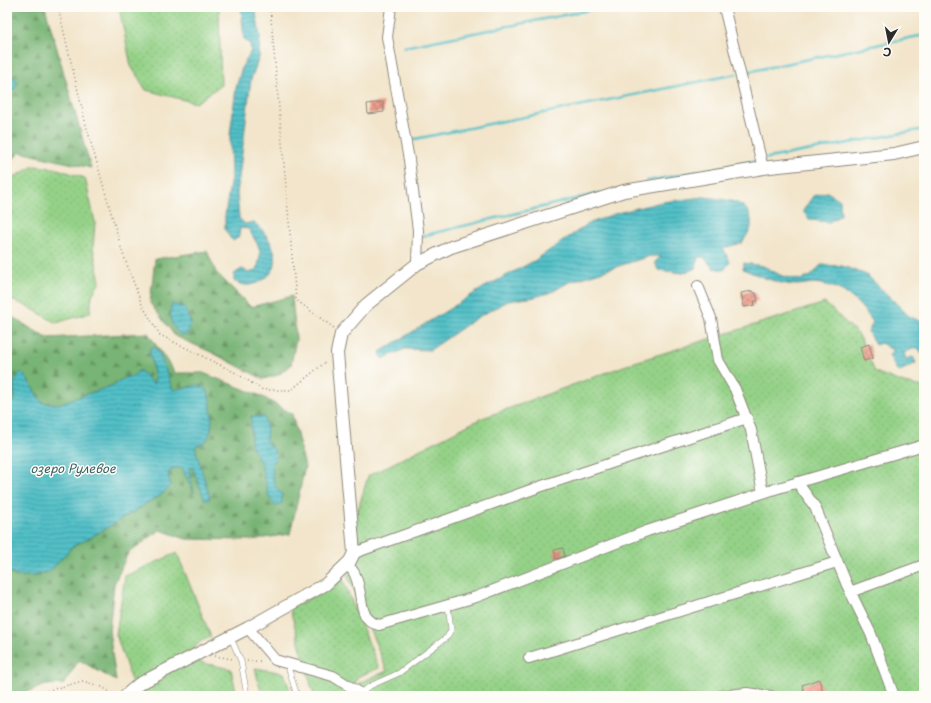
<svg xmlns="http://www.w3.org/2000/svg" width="931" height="703" viewBox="0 0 931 703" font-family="'Playpen Sans',sans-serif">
<defs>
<pattern id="grass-dots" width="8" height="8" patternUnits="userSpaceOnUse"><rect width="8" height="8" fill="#95d288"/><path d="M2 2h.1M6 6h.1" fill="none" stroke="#81b476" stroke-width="1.8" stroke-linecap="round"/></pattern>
<pattern id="forest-firs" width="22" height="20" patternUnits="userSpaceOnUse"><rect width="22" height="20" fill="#78b474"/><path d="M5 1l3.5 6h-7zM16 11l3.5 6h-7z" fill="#63935f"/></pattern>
<pattern id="water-rules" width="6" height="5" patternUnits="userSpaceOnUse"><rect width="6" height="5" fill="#52c0c8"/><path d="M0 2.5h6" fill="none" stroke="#449ca3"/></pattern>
<pattern id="building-cross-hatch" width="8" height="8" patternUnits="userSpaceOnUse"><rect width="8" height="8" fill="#eb9482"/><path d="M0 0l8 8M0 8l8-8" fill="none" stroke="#bf796b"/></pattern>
</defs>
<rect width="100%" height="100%" fill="#fdfcf7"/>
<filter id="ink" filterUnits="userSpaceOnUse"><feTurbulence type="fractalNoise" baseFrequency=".025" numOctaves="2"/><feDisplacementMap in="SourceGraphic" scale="8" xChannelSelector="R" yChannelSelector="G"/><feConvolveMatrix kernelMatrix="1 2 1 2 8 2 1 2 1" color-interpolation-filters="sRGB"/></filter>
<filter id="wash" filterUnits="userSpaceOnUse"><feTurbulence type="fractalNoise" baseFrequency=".012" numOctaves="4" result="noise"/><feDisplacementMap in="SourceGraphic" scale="16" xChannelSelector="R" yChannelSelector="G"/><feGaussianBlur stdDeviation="0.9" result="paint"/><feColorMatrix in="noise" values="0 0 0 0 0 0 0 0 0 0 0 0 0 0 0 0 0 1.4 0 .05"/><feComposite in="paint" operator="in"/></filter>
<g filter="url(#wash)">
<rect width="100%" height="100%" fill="#f2e5cb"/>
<!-- grass -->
<path fill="url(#grass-dots)" stroke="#607e5a" d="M 119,7 L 219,7 L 221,85 L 196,103 L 146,90 L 131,66 Z
M 34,166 L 54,168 L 85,178 L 95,222 L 93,247 L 100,282 L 92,295 L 90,313 L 56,323 L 29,307 L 7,298 L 7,181 Z
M 825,303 L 859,335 L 875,372 L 904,383 L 924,387 L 924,696 L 358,696 L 359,683 L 387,671 L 347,574 L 360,557 L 355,520 L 368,476 L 480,419 L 635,362 Z
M 177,553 L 211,637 L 201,641 L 184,659 L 231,669 L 237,696 L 136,696 L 116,634 L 125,576 Z
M 343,580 L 379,668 L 357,677 L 352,696 L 314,696 L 290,609 Z
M 255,668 L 284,673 L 292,696 L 262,696 Z"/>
<!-- forest -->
<path fill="url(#forest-firs)" stroke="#527050" d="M 7,7 L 45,7 L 91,168 L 20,152 L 7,166 Z
M 207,251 L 216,272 L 251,307 L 292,296 L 296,339 L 291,365 L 278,375 L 263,379 L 213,353 L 175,336 L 150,303 L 155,259 Z
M 7,314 L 47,338 L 148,333 L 175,373 L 203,373 L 261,396 L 292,414 L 305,467 L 290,534 L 251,540 L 186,539 L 160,530 L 128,553 L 114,584 L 109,631 L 116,681 L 79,660 L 64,684 L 46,685 L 17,696 L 7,696 Z"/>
<!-- water -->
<path fill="url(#water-rules)" stroke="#3e767a" d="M 241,7 L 255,7 L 260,36 L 259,58 L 251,79 L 237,194 L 239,218 L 245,224 L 254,222 C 272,238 288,266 261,281 C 251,287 243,286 234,281 L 234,274 L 242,269 L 250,273 L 257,269 C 264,246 258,248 249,229 L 240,228 L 239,236 L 234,241 L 230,238 L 225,229 L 225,216 L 231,177 L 230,135 L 236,88 L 242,67 L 251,51 L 250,44 L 244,39 Z
M 14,77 L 18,83 L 7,98 L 7,82 Z
M 827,192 L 840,200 L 841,215 L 829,222 L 810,220 L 803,211 L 813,196 Z
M 704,197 C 724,200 754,199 751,227 C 750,232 744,239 742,243 L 723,248 L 730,262 L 724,270 L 713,268 L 704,257 L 698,257 L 696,268 L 683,273 L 658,270 L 655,262 L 661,256 L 650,256 L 569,282 L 552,292 L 535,297 L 508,301 L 478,317 L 430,350 L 405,349 L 382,359 L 380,352 L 483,288 L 534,261 L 588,224 L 617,213 L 662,202 Z
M 744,263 L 763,266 L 782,276 L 800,280 L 811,276 L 821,265 L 842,266 L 867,275 L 909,316 L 924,323 L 924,356 L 917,347 L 904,353 L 906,359 L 913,357 L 916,363 L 898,372 L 889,355 L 894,351 L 881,343 L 875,345 L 868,332 L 873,322 C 856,299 844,286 814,283 C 808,283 802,285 796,285 C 778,284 759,276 743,269 Z
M 172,304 L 184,307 L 191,323 L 187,335 L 180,335 C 171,326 168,316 172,304 Z
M 154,347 L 159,352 L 173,390 L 199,385 L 208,391 C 211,406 216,427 206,441 C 204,443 198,445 195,447 L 210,498 L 205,500 L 192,467 L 189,470 L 194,493 L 182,468 L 173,468 L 168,474 L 171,486 L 161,495 L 90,538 L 73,546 L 50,571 L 33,576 L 16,576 L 7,571 L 7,402 L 15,401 C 14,390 12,380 21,372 C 31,381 34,393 43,403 L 58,404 L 111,386 L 126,377 L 133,376 L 140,370 L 153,384 L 155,379 L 149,349 Z
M 251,416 L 264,417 L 267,429 L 266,442 L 275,451 L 276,459 L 272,462 C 273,474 272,486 282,494 L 282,503 L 276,507 L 269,497 L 261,464 L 251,444 Z"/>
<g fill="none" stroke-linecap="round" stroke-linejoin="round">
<!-- stream -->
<path stroke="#52c0c8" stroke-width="2.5" d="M 404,47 L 604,7
M 742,73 L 924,35
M 410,140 L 737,74
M 763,159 L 924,129
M 647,181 L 758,160
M 422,236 L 600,193"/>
</g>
<g id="blocks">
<!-- building -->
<path fill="url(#building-cross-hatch)" d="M 383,102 L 384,112 L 368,114 L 367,104 Z
M 753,291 L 754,293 L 756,293 L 758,301 L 754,301 L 755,305 L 744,307 L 741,293 Z
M 869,344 L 873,358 L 864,361 L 860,347 Z
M 563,548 L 565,556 L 556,559 L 554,550 Z
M 819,679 L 823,691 L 805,696 L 802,685 Z"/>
</g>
</g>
<g filter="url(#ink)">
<use href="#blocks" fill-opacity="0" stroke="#8e887b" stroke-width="1"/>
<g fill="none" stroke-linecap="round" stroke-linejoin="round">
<!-- service casing -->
<g stroke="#8e887b" stroke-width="6">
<path id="service" d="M 231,638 L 241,661 L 247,696
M 287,663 L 297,696
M 361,693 L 370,686 L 399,673 L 447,637 L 451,630 L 448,605"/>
</g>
<!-- minor casing -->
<g stroke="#8e887b" stroke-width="12">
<path id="minor" d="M 391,7 L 387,37 L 409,160 L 418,230 L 417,264
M 724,7 L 763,168
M 698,286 L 711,318 L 718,360 L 735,389 L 751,430 L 763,493
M 797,482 L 815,507 L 847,585 L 871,634 L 894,696
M 354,553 L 539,487 L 747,418
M 346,565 C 348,567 352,569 353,571 C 365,589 355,620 379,625 L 476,597 L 647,531 L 775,489 L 924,445
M 850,592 L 924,565
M 248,628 L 275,660 L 333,676 L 365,696
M 529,658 L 837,562
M 720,696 L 747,693 L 771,696"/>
</g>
<!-- tertiary casing -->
<g stroke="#8e887b" stroke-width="14">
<path id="tertiary" d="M 125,696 L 139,684 L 248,628 L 326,584 L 350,561 L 354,553 L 337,353 L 341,334 L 366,305 L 417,264 L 451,247 L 624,191 L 770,167 L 894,154 L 924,147"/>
</g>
<!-- path -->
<path stroke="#8e887b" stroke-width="1.5" stroke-dasharray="1 3" stroke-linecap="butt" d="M 58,7 L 86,125 L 122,251 L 142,305 L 160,335 L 234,372 L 263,390 L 291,390 L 327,361
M 270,7 L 296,300 L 334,328
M 215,656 L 233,659
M 247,661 L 263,661
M 28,696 L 83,681 L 102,687 L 116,696"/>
<!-- service -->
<use href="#service" stroke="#fff" stroke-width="5"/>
<!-- minor -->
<use href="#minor" stroke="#fff" stroke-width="10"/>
<!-- tertiary -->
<use href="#tertiary" stroke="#fff" stroke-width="12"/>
</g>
</g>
<g text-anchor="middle" stroke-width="3" stroke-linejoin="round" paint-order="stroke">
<!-- water labels -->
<g font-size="12" font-style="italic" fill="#395f62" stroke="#fdfcf7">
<text x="73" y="473">озеро Рулевое</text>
</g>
</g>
<!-- margin -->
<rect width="931" height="703" fill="none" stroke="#fdfcf7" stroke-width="24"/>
<!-- north arrow -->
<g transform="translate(889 42) rotate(190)" stroke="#fdfcf7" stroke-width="3" paint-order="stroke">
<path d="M0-3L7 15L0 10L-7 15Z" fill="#2b2b2b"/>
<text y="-6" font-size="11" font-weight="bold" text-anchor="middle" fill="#2b2b2b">С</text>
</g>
</svg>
